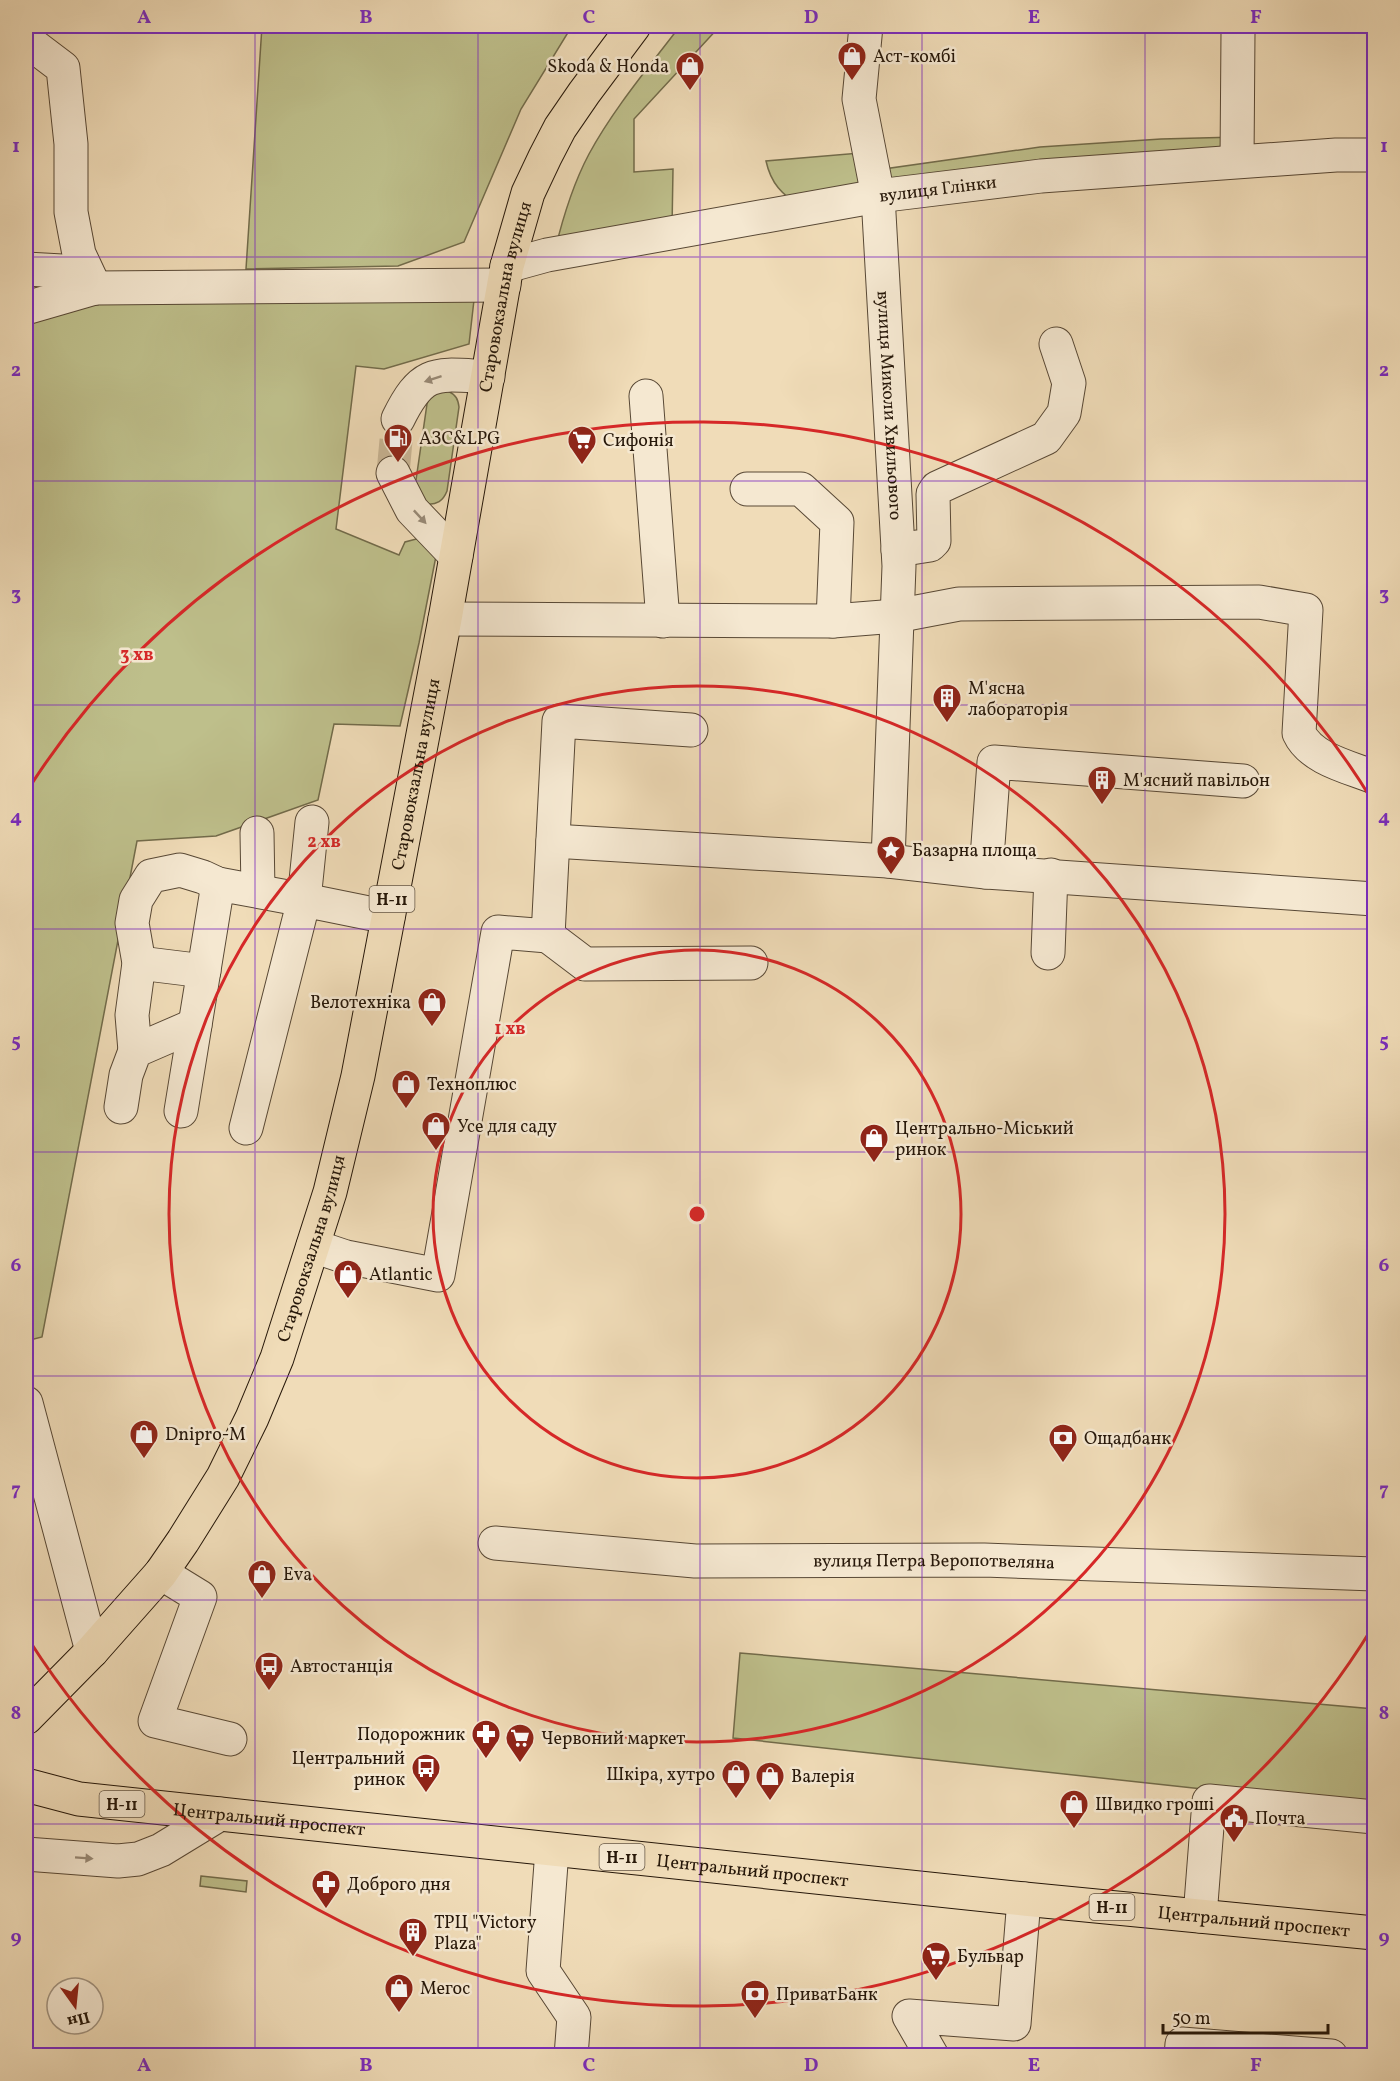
<svg xmlns="http://www.w3.org/2000/svg" width="1400" height="2081" viewBox="0 0 1400 2081" font-family="Vollkorn,serif">
<rect width="100%" height="100%" fill="#f0dcb8"/>
<filter id="stains"><feTurbulence type="fractalNoise" baseFrequency=".00333" numOctaves="4"/><feColorMatrix values="0 0 0 0 .2 0 0 0 0 .09 0 0 0 0 .02 0 0 0 .5 -.17"/></filter>
<radialGradient id="worn" r=".72"><stop offset=".6" stop-color="#630" stop-opacity="0"/><stop offset="1" stop-color="#630" stop-opacity=".3"/></radialGradient>
<!-- green -->
<path fill="#bebf8b" stroke="#726b4a" stroke-width="1.5" d="M 262,26 L 572,26 L 521,109 L 464,242 L 398,266 L 246,269 Z
M 680,26 L 720,26 L 634,119 L 634,172 L 673,169 L 672,229 L 555,250 C 563,217 573,184 589,154 C 614,108 649,67 680,26 Z
M 1237,137 L 1237,154 L 887,190 L 884,169 L 1040,147 L 1161,139 Z
M 860,153 L 868,195 L 801,207 C 782,194 771,184 766,161 Z
M 474,300 L 469,344 L 384,369 L 356,366 L 336,529 L 399,555 L 405,542 L 420,538 L 437,551 L 419,643 L 400,726 L 334,724 L 318,800 L 216,836 L 137,841 L 42,1337 L 26,1341 L 26,317 L 83,302 Z
M 448,391 C 456,395 458,399 459,407 L 447,491 C 443,501 437,505 426,504 L 415,487 L 427,404 C 431,392 437,392 448,391 Z
M 740,1653 L 1374,1709 L 1374,1806 L 1221,1791 L 733,1738 Z
M 201,1876 L 247,1881 L 246,1892 L 200,1886 Z"/>
<g fill="none" stroke-linecap="round" stroke-linejoin="round">
<!-- minor-tunnel -->
<path stroke="#c8b595" stroke-width="33" stroke-dasharray="33 16" stroke-linecap="butt" d="M 393,473 L 398,419"/>
<!-- minor casing -->
<g stroke="#584835" stroke-width="35">
<g id="minor">
<path id="s1" d="M 866,26 L 859,99 L 878,196 L 899,566 L 888,861"/>
<path d="M 26,40 L 63,68 L 71,144 L 71,212 L 79,254 L 95,288"/>
<path d="M 1237,161 L 1238,33"/>
<path id="s2" d="M 507,266 L 547,255 L 878,196 L 1041,176 L 1336,155 L 1374,155"/>
<path d="M 26,269 L 62,271 L 95,288"/>
<path d="M 26,308 L 95,288 L 504,285"/>
<path d="M 646,396 L 663,621"/>
<path d="M 398,419 C 423,368 436,374 488,377"/>
<path d="M 393,473 L 412,510 L 456,556"/>
<path d="M 747,489 L 801,489 L 837,522 L 833,621"/>
<path d="M 898,550 L 930,545 L 934,541 L 933,494 L 937,488 L 1046,438 L 1064,413 L 1069,383 L 1056,344"/>
<path d="M 445,619 L 833,621 L 896,616 L 959,604 L 1259,602 L 1306,610 L 1299,733 C 1311,759 1349,767 1374,777"/>
<path d="M 257,833 L 258,891"/>
<path d="M 553,841 L 888,861 L 986,872 L 1374,899"/>
<path d="M 986,872 L 994,762 L 1243,781"/>
<path d="M 548,936 L 585,964 L 751,963"/>
<path d="M 1048,953 L 1051,875"/>
<path d="M 139,963 L 204,971"/>
<path d="M 135,1051 L 132,1015 L 139,963 L 132,923 L 136,900 L 151,876 L 180,870 L 203,877 L 218,884"/>
<path d="M 121,1107 L 126,1075 L 135,1051 L 195,1025"/>
<path d="M 181,1111 L 218,884 L 304,900 L 312,822"/>
<path d="M 246,1128 L 304,900 L 388,917"/>
<path d="M 313,1246 L 346,1257 L 438,1275 L 498,932 L 548,936 L 559,721 L 691,730"/>
<path d="M 26,1403 L 92,1651"/>
<path id="s3" d="M 495,1543 L 695,1561 L 984,1560 L 1374,1574"/>
<path d="M 161,1573 L 200,1597 L 155,1721 L 230,1739"/>
<path d="M 552,1850 L 543,1971 L 574,2017 L 571,2056"/>
<path d="M 26,1854 L 118,1861 L 138,1859 L 161,1850 L 220,1814"/>
<path d="M 1200,1916 L 1209,1801 L 1374,1817"/>
<path d="M 932,2056 L 909,2016 L 1014,2024 L 1024,1899"/>
<path d="M 1181,2056 L 1182,2044 L 1331,2056"/>
</g>
</g>
<!-- major casing -->
<g stroke="#261709" stroke-width="35">
<g id="major">
<path id="s4" d="M 26,1718 L 92,1651 L 161,1573 L 183,1541 L 223,1477 L 252,1418 L 277,1358 L 330,1192 L 358,1076 L 445,619 L 507,266 L 528,193 L 545,157 L 560,128 L 584,93 L 634,26"/>
<path id="s5" d="M 26,1785 L 79,1799 L 220,1814 L 1024,1899 L 1374,1933"/>
</g>
</g>
<!-- minor -->
<use href="#minor" stroke="#f5e8d1" stroke-width="33"/>
<!-- major -->
<use href="#major" stroke="#f0dcb8" stroke-width="33"/>
</g>
<!-- one-way arrows -->
<defs><path id="oneway-solid" d="M-6-.8H1V-3.2L6.5 0L1 3.2V.8H-6Z" transform="scale(1.5)"/></defs>
<g fill="#988a77">
<use href="#oneway-solid" transform="translate(433 379) rotate(162)"/>
<use href="#oneway-solid" transform="translate(420 517) rotate(47)"/>
<use href="#oneway-solid" transform="translate(84 1858) rotate(4)"/>
</g>
<!-- grid -->
<path fill="none" stroke="#7b2cbf" stroke-width="1.5" stroke-opacity="0.55" d="M 255,26 L 255,2056M 478,26 L 478,2056M 700,26 L 700,2056M 922,26 L 922,2056M 1145,26 L 1145,2056M 26,257 L 1374,257M 26,481 L 1374,481M 26,705 L 1374,705M 26,929 L 1374,929M 26,1152 L 1374,1152M 26,1376 L 1374,1376M 26,1600 L 1374,1600M 26,1824 L 1374,1824"/>
<!-- distance rings -->
<g fill="none" stroke="#d62828" stroke-width="3">
<circle cx="697" cy="1214" r="264"/>
<circle cx="697" cy="1214" r="528"/>
<path d="M1372 1628A792 792 0 0 1 29 1640M29 788A792 792 0 0 1 1372 800"/>
</g>
<!-- icons -->
<defs>
<g id="shop-pin" transform="scale(1.5)"><path d="M0 17L-7.5 6A9.5 9.5 0 1 1 7.5 6Z" fill="#8f2418" stroke="#f5e8d1"/><path d="M-5-2.5h2.3a2.7 3.5 0 0 1 5.4 0H5L5.5 6h-11ZM-1.5-2.5h3a1.5 2.3 0 0 0-3 0Z" fill="#fff"/></g>
<g id="fuel-pin" transform="scale(1.5)"><path d="M0 17L-7.5 6A9.5 9.5 0 1 1 7.5 6Z" fill="#8f2418" stroke="#f5e8d1"/><path d="M-5.5-6h7V0h2V4h1.3V-2.5L3-4.5l.8-.8L6-3V5H2.5V1h-1V6h-7ZM-4.2-4.7v3.2H.2V-4.7Z" fill="#fff"/></g>
<g id="supermarket-pin" transform="scale(1.5)"><path d="M0 17L-7.5 6A9.5 9.5 0 1 1 7.5 6Z" fill="#8f2418" stroke="#f5e8d1"/><path d="M-6-5.5h2.5l.6 2H6L4.5 2H-2.5L-4.4-4H-6ZM-1.5 3.2a1.3 1.3 0 1 0 .1 0ZM3 3.2a1.3 1.3 0 1 0 .1 0Z" fill="#fff"/></g>
<g id="building-pin" transform="scale(1.5)"><path d="M0 17L-7.5 6A9.5 9.5 0 1 1 7.5 6Z" fill="#8f2418" stroke="#f5e8d1"/><path d="M-4-6H4V6H1V3H-1V6H-4ZM-2.5-4.3h1.7v1.8h-1.7ZM.8-4.3h1.7v1.8H.8ZM-2.5-1h1.7V.8h-1.7ZM.8-1h1.7V.8H.8Z" fill="#fff"/></g>
<g id="sight-pin" transform="scale(1.5)"><path d="M0 17L-7.5 6A9.5 9.5 0 1 1 7.5 6Z" fill="#8f2418" stroke="#f5e8d1"/><path d="M0-6L1.8-2.2L6-1.7L2.9 1.2L3.7 5.4L0 3.3L-3.7 5.4L-2.9 1.2L-6-1.7L-1.8-2.2Z" fill="#fff"/></g>
<g id="bank-pin" transform="scale(1.5)"><path d="M0 17L-7.5 6A9.5 9.5 0 1 1 7.5 6Z" fill="#8f2418" stroke="#f5e8d1"/><path d="M-6-4H6V4H-6ZM0-2.3a2.3 2.3 0 1 0 0 4.6a2.3 2.3 0 1 0 0-4.6Z" fill="#fff"/></g>
<g id="bus-pin" transform="scale(1.5)"><path d="M0 17L-7.5 6A9.5 9.5 0 1 1 7.5 6Z" fill="#8f2418" stroke="#f5e8d1"/><path d="M-5-6H5V4H4V6H2V4H-2V6H-4V4H-5ZM-3.5-4V0h7V-4ZM-3.5 1.2v1.5H-2V1.2ZM2 1.2v1.5H3.5V1.2Z" fill="#fff"/></g>
<g id="pharmacy-pin" transform="scale(1.5)"><path d="M0 17L-7.5 6A9.5 9.5 0 1 1 7.5 6Z" fill="#8f2418" stroke="#f5e8d1"/><path d="M-2-6h4v4h4v4h-4v4h-4v-4h-4v-4h4Z" fill="#fff"/></g>
<g id="civic-pin" transform="scale(1.5)"><path d="M0 17L-7.5 6A9.5 9.5 0 1 1 7.5 6Z" fill="#8f2418" stroke="#f5e8d1"/><path d="M-.6-6.5H3V-4.5H.6V-3L4-1V1h2V6H-6V1h2V-1L-.6-3ZM-1.2 2.5V6h2.4V2.5Z" fill="#fff"/></g>
</defs>
<g fill-rule="evenodd">
<use href="#shop-pin" x="852" y="56"/>
<use href="#shop-pin" x="690" y="66"/>
<use href="#fuel-pin" x="398" y="438"/>
<use href="#supermarket-pin" x="582" y="440"/>
<use href="#building-pin" x="947" y="698"/>
<use href="#building-pin" x="1102" y="780"/>
<use href="#sight-pin" x="891" y="850"/>
<use href="#shop-pin" x="432" y="1002"/>
<use href="#shop-pin" x="406" y="1084"/>
<use href="#shop-pin" x="436" y="1126"/>
<use href="#shop-pin" x="874" y="1138"/>
<use href="#shop-pin" x="348" y="1274"/>
<use href="#shop-pin" x="144" y="1434"/>
<use href="#bank-pin" x="1063" y="1438"/>
<use href="#shop-pin" x="262" y="1574"/>
<use href="#bus-pin" x="269" y="1666"/>
<use href="#pharmacy-pin" x="486" y="1734"/>
<use href="#supermarket-pin" x="520" y="1738"/>
<use href="#bus-pin" x="426" y="1768"/>
<use href="#shop-pin" x="736" y="1774"/>
<use href="#shop-pin" x="770" y="1776"/>
<use href="#shop-pin" x="1074" y="1804"/>
<use href="#civic-pin" x="1234" y="1818"/>
<use href="#pharmacy-pin" x="326" y="1884"/>
<use href="#building-pin" x="413" y="1932"/>
<use href="#supermarket-pin" x="936" y="1956"/>
<use href="#shop-pin" x="399" y="1988"/>
<use href="#bank-pin" x="755" y="1994"/>
</g>
<g text-anchor="middle" stroke-width="5" stroke-linejoin="round" paint-order="stroke">
<!-- shield labels -->
<g fill="#f5e8d1" stroke="#645645" stroke-width="1.5">
<rect x="369.5" y="886" width="45" height="26" rx="4.5"/>
<rect x="99.5" y="1791" width="45" height="26" rx="4.5"/>
<rect x="599.5" y="1844" width="45" height="26" rx="4.5"/>
<rect x="1089.5" y="1894" width="45" height="26" rx="4.5"/>
</g>
<g font-size="16" font-weight="bold" fill="#261709">
<text x="392" y="905">Н-11</text>
<text x="122" y="1810">Н-11</text>
<text x="622" y="1863">Н-11</text>
<text x="1112" y="1913">Н-11</text>
</g>
<!-- poi labels -->
<g font-size="18" fill="#261709" stroke="#f5e8d1" text-anchor="start">
<text x="873" y="62">Аст-комбі</text>
<text x="669" y="72" text-anchor="end">Skoda &amp; Honda</text>
<text x="419" y="444">АЗС&amp;LPG</text>
<text x="603" y="446">Сифонія</text>
<text x="968" y="694">М'ясна<tspan x="968" dy="21">лабораторія</tspan></text>
<text x="1123" y="786">М'ясний павільон</text>
<text x="912" y="856">Базарна площа</text>
<text x="411" y="1008" text-anchor="end">Велотехніка</text>
<text x="427" y="1090">Техноплюс</text>
<text x="457" y="1132">Усе для саду</text>
<text x="895" y="1134">Центрально-Міський<tspan x="895" dy="21">ринок</tspan></text>
<text x="369" y="1280">Atlantic</text>
<text x="165" y="1440">Dnipro-M</text>
<text x="1084" y="1444">Ощадбанк</text>
<text x="283" y="1580">Eva</text>
<text x="290" y="1672">Автостанція</text>
<text x="465" y="1740" text-anchor="end">Подорожник</text>
<text x="541" y="1744">Червоний маркет</text>
<text x="405" y="1764" text-anchor="end">Центральний<tspan x="405" dy="21">ринок</tspan></text>
<text x="715" y="1780" text-anchor="end">Шкіра, хутро</text>
<text x="791" y="1782">Валерія</text>
<text x="1095" y="1810">Швидко гроші</text>
<text x="1255" y="1824">Почта</text>
<text x="347" y="1890">Доброго дня</text>
<text x="434" y="1928">ТРЦ "Victory<tspan x="434" dy="21">Plaza"</tspan></text>
<text x="957" y="1962">Бульвар</text>
<text x="420" y="1994">Мегос</text>
<text x="776" y="2000">ПриватБанк</text>
</g>
<!-- street labels -->
<g font-size="18" fill="#261709" stroke="#f5e8d1">
<text dy="6" stroke="none"><textPath href="#s2" startOffset="438">вулиця Глінки</textPath></text>
<text dy="6" stroke="none"><textPath href="#s4" startOffset="1530">Старовокзальна вулиця</textPath></text>
<text dy="6" stroke="none"><textPath href="#s1" startOffset="382">вулиця Миколи Хвильового</textPath></text>
<text dy="6" stroke="none"><textPath href="#s4" startOffset="1044">Старовокзальна вулиця</textPath></text>
<text dy="6" stroke="none"><textPath href="#s4" startOffset="558">Старовокзальна вулиця</textPath></text>
<text dy="6" stroke="none"><textPath href="#s3" startOffset="440">вулиця Петра Веропотвеляна</textPath></text>
<text dy="6" stroke="none"><textPath href="#s5" startOffset="246">Центральний проспект</textPath></text>
<text dy="6" stroke="none"><textPath href="#s5" startOffset="732">Центральний проспект</textPath></text>
<text dy="6" stroke="none"><textPath href="#s5" startOffset="1236">Центральний проспект</textPath></text>
</g>
</g>
<circle cx="697" cy="1214" r="9" fill="#d62828" stroke="#f5e8d1" stroke-width="3"/>
<g font-size="18" text-anchor="middle" font-weight="bold" fill="#d62828" stroke="#f5e8d1" stroke-width="5" stroke-linejoin="round" paint-order="stroke">
<text x="137" y="660">3 хв</text>
<text x="324" y="847">2 хв</text>
<text x="510" y="1034">1 хв</text>
</g>
<!-- margin -->
<rect width="1400" height="2081" fill="none" stroke="#f0dcb8" stroke-width="66"/>
<!-- north arrow -->
<g transform="translate(75 2006) rotate(165)"><circle r="28" fill="#f5e8d1" stroke="#a29481" stroke-width="1.5"/>
<path d="M0-4.5L10 22L0 15L-10 22Z" fill="#8f2418"/>
<text y="-9" font-size="16" font-weight="bold" text-anchor="middle" fill="#261709">Пн</text>
</g>
<!-- scale -->
<path d="M1163 2024v9h165v-9" fill="none" stroke="#261709" stroke-width="3"/>
<text x="1172" y="2024" font-size="18" fill="#261709" stroke="#f5e8d1" stroke-width="4.5" paint-order="stroke">50 m</text>
<rect x="33" y="33" width="1334" height="2015" fill="none" stroke="#7b2cbf" stroke-width="2"/>
<g font-size="20" text-anchor="middle" font-weight="bold" fill="#7b2cbf">
<text x="144" y="23">A</text>
<text x="366" y="23">B</text>
<text x="589" y="23">C</text>
<text x="811" y="23">D</text>
<text x="1034" y="23">E</text>
<text x="1256" y="23">F</text>
<text x="16" y="152">1</text>
<text x="1384" y="152">1</text>
<text x="16" y="376">2</text>
<text x="1384" y="376">2</text>
<text x="16" y="600">3</text>
<text x="1384" y="600">3</text>
<text x="16" y="823">4</text>
<text x="1384" y="823">4</text>
<text x="16" y="1047">5</text>
<text x="1384" y="1047">5</text>
<text x="16" y="1271">6</text>
<text x="1384" y="1271">6</text>
<text x="16" y="1495">7</text>
<text x="1384" y="1495">7</text>
<text x="16" y="1719">8</text>
<text x="1384" y="1719">8</text>
<text x="16" y="1943">9</text>
<text x="1384" y="1943">9</text>
<text x="144" y="2071">A</text>
<text x="366" y="2071">B</text>
<text x="589" y="2071">C</text>
<text x="811" y="2071">D</text>
<text x="1034" y="2071">E</text>
<text x="1256" y="2071">F</text>
</g>
<rect width="100%" height="100%" filter="url(#stains)"/>
<rect width="100%" height="100%" fill="url(#worn)"/>
</svg>
